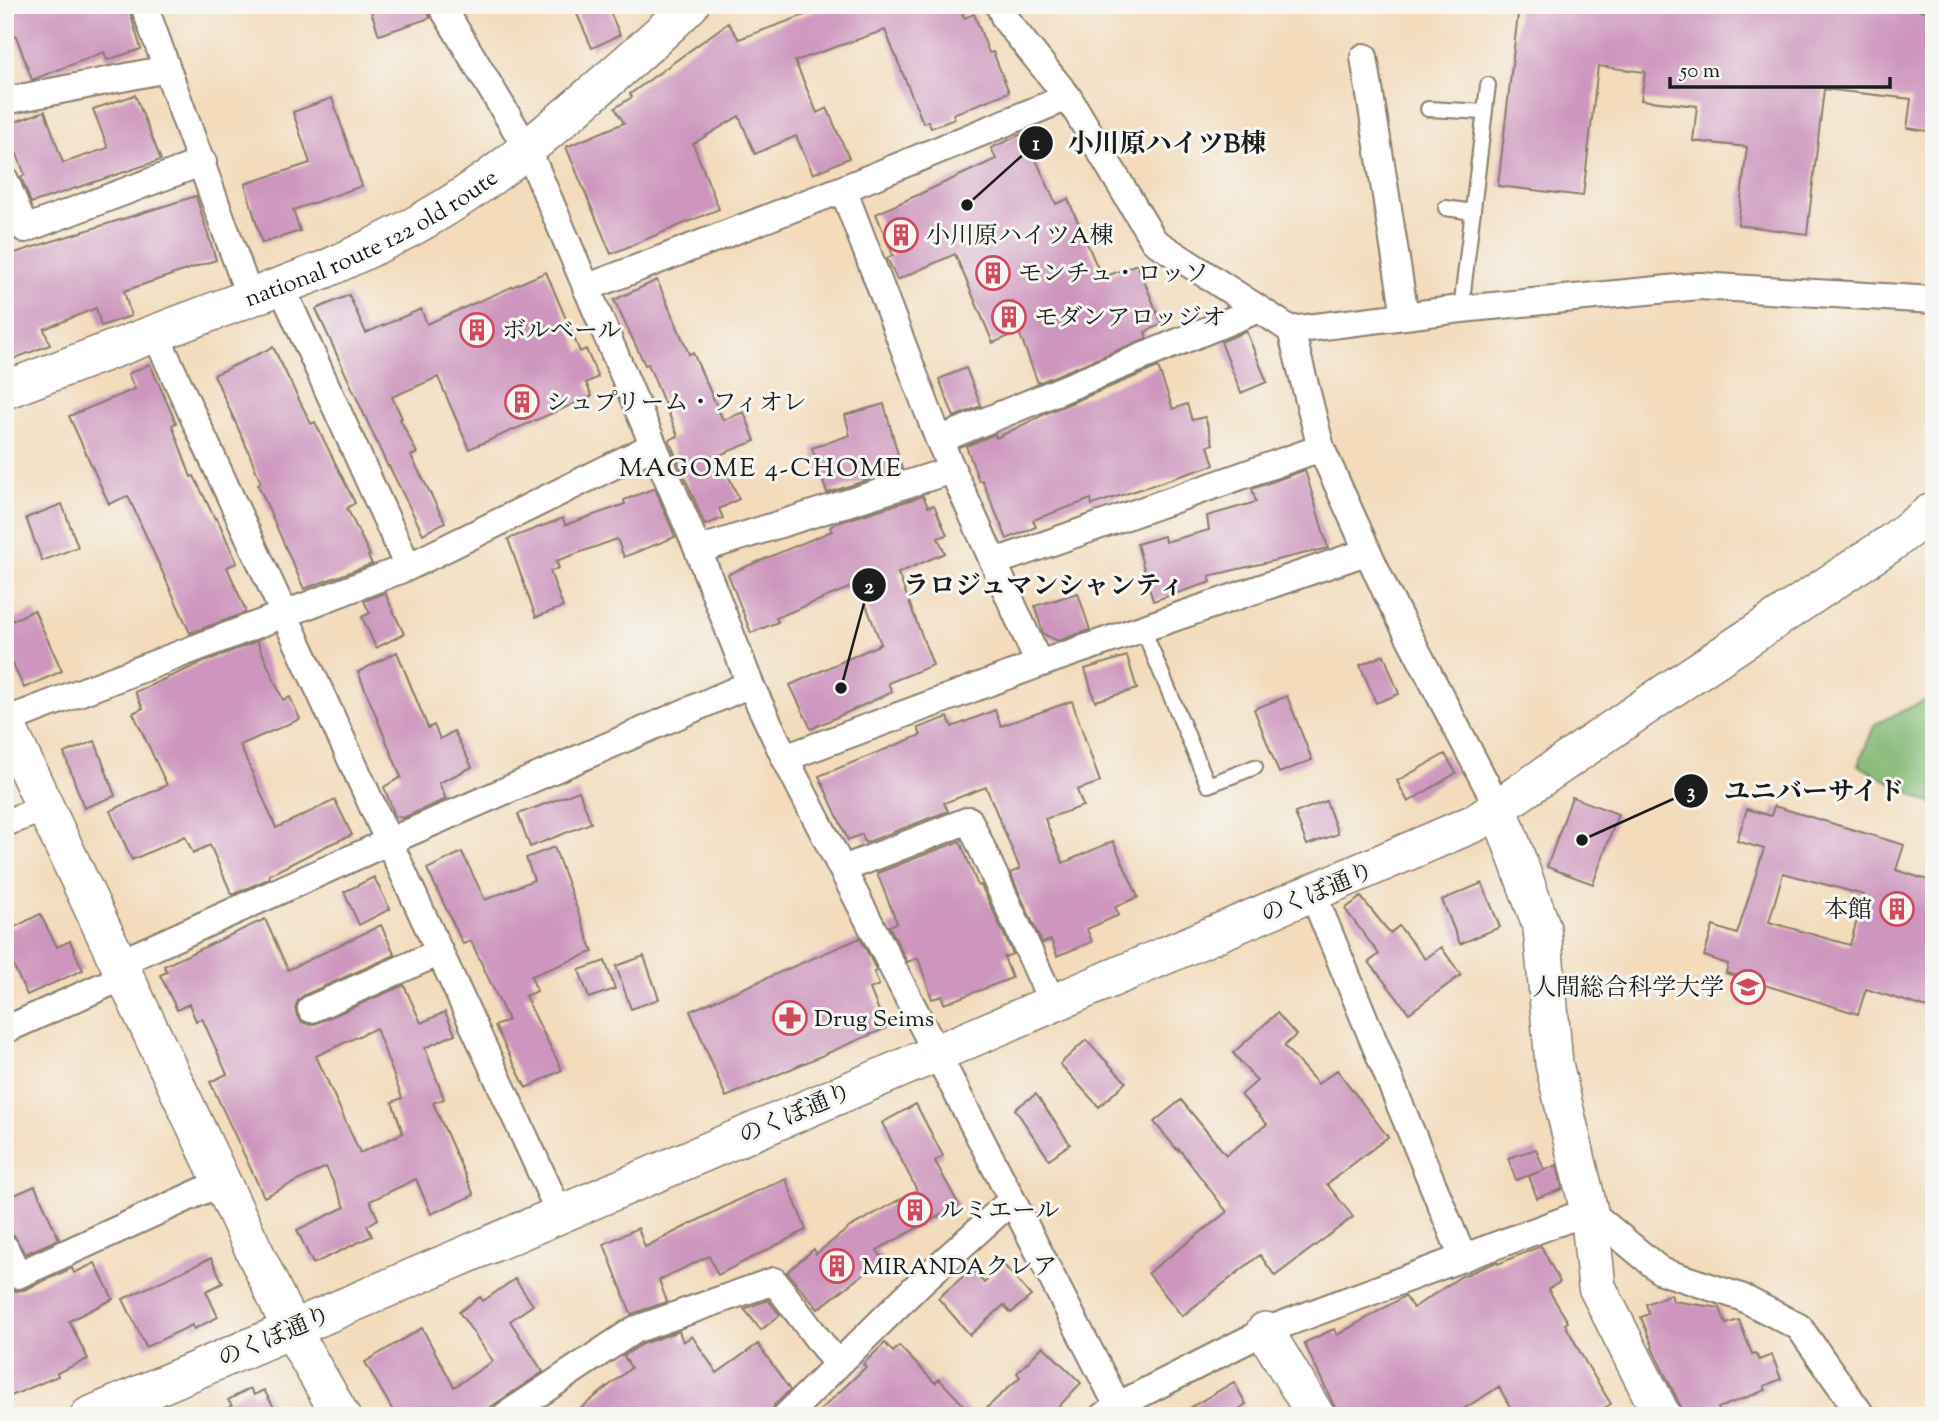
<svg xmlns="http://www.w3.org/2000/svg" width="1939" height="1421" viewBox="0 0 1939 1421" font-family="'Sorts Mill Goudy','Noto Serif JP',serif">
<rect width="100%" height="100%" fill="#f6f6f2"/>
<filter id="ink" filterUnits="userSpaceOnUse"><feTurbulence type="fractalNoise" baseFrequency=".0143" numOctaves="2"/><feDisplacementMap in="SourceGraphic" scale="14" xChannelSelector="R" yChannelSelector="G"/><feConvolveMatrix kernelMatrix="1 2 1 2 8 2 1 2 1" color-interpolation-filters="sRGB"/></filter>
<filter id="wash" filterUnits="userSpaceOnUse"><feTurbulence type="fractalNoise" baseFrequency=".00686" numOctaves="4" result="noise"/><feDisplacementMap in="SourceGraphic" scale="28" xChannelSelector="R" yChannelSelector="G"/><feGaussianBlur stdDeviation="1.57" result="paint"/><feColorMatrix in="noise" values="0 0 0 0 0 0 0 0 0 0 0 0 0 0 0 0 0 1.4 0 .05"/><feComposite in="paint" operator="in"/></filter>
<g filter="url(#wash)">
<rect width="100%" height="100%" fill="#f3dbbc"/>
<!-- forest -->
<path fill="#83b874" stroke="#506a48" stroke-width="2" d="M 1934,696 L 1934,805 L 1858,765 L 1875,724 Z"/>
<g id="blocks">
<!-- building -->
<path fill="#ce96be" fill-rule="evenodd" d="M 5,5 L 128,5 L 141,49 L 107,60 L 104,52 L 32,80 L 16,36 L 5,39 Z
M 369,5 L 425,5 L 430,18 L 379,35 Z
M 573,5 L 607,5 L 620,35 L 592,48 Z
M 832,5 L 960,5 L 964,18 L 974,14 L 989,53 L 993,52 L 1009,92 L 953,114 L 955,119 L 931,128 L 928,121 L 923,123 L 885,30 L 795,61 L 817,113 L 827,108 L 849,158 L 813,174 L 796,136 L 755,154 L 739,116 L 693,144 L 719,209 L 611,254 L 566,147 L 624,123 L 615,108 L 632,97 L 630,94 L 728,23 L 739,39 Z
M 1519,5 L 1880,5 L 1934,12 L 1934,132 L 1907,128 L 1911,99 L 1824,89 L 1807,234 L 1738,225 L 1747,147 L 1693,141 L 1697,106 L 1641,100 L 1645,72 L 1598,66 L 1583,196 L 1498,186 Z
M 135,95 L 161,160 L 31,203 L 21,177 L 25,175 L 6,125 L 45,111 L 63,163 L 108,148 L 93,109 Z
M 332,98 L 362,186 L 293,210 L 300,231 L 262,243 L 245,184 L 310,163 L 293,112 Z
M 1024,133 L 1056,204 L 1068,199 L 1102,278 L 1137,264 L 1162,324 L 1145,332 L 1147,338 L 1038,383 L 1019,332 L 993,343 L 955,254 L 897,280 L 887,258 L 893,255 L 876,214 L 996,159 L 991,148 Z
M 196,196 L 216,260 L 124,291 L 131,316 L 101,326 L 96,308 L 44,329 L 50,345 L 10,360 L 5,347 L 5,256 Z
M 546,272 L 580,352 L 586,349 L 598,377 L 586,383 L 592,396 L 469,449 L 438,377 L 392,397 L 402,418 L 400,419 L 417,453 L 411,456 L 445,522 L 423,534 L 389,466 L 388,467 L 316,309 L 349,295 L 366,333 L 421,309 L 427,324 Z
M 657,280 L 689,354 L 693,353 L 723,420 L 744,412 L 755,441 L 719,455 L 739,499 L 719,509 L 723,518 L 705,525 L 669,440 L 678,436 L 648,364 L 645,365 L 614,300 Z
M 1246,331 L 1267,382 L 1241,393 L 1221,342 Z
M 273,347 L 311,424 L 315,422 L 355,503 L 347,508 L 370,555 L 368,556 L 372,564 L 304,589 L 258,485 L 261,483 L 247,448 L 214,375 Z
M 150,364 L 176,423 L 172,425 L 191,477 L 194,476 L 215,519 L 217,518 L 237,563 L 227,567 L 245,609 L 245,613 L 190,633 L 128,496 L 109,504 L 69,416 L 135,389 L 128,374 Z
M 1158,367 L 1173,409 L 1187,404 L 1192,420 L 1205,417 L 1213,444 L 1208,446 L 1214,465 L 1092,505 L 1091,499 L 1033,520 L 1036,527 L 1007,539 L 982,480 L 979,481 L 966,446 L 995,434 L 996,438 L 1049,412 Z
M 966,368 L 981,406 L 954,417 L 939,379 Z
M 884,404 L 902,469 L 827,493 L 812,448 L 850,435 L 845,415 Z
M 1305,470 L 1328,548 L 1209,576 L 1211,582 L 1153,601 L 1137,544 L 1164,536 L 1165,542 L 1209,530 L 1207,516 L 1256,502 L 1252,489 Z
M 655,488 L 675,537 L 624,557 L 617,539 L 556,561 L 559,568 L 550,571 L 563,607 L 536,617 L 508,539 L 563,518 L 565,525 L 625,504 L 624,500 Z
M 923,496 L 928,507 L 934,505 L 947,535 L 938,538 L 945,553 L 898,573 L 933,665 L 888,683 L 892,692 L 811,729 L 790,685 L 881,644 L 858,584 L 776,618 L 778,622 L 751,633 L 728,574 L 832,531 L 830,527 L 837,523 Z
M 62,504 L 78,547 L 42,561 L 26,518 Z
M 385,593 L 404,634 L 376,648 L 362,617 L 370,613 L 364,601 Z
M 1078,593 L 1090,630 L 1058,641 L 1043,634 L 1035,606 Z
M 34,610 L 62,671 L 24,688 L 5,647 L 5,624 Z
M 257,641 L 283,700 L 290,697 L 300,719 L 240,745 L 276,828 L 335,800 L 352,835 L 328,845 L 269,875 L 270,878 L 232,895 L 210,845 L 193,853 L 185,836 L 132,860 L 110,811 L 167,785 L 133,713 L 143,708 L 135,692 L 199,664 Z
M 397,652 L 428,728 L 434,725 L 440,739 L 454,731 L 472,767 L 439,783 L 446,799 L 403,818 L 395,816 L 384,787 L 401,777 L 358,672 Z
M 1384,655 L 1399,694 L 1376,703 L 1360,665 Z
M 1127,656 L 1137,689 L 1095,701 L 1085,669 Z
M 1287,696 L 1312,760 L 1279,773 L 1254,709 Z
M 1072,701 L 1100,782 L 1077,790 L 1083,806 L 1045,819 L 1063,863 L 1113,841 L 1138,897 L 1115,907 L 1119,915 L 1087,929 L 1092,942 L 1057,956 L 1051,940 L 1042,943 L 1010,873 L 1020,869 L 986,787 L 944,803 L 948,811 L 865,843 L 862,834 L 848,840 L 819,776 L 921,735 L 918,728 L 948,717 L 952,727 L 995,710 L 1001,726 Z
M 95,741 L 115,796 L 84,808 L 64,753 Z
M 1445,754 L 1456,773 L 1408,802 L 1397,781 Z
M 579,791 L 591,823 L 530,847 L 518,814 Z
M 1572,797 L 1618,814 L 1593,884 L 1547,867 Z
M 1326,801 L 1338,834 L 1307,845 L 1295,813 Z
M 1774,806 L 1904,845 L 1896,870 L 1934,882 L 1934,1010 L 1866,989 L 1858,1014 L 1726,973 L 1728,964 L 1704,956 L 1713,926 L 1737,934 L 1764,849 L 1737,841 L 1747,809 L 1771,816 ZM 1783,873 L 1864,895 L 1850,945 L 1769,922 Z
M 960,841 L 978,886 L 981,885 L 1013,954 L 1004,957 L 1012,978 L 944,1004 L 942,996 L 932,999 L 918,958 L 907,962 L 889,926 L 897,923 L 877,873 Z
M 554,847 L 593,952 L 531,976 L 537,991 L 525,996 L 562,1070 L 526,1088 L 495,1026 L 508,1020 L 471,941 L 463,944 L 427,869 L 462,852 L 485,900 L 534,880 L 526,858 Z
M 374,877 L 390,909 L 359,925 L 344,892 Z
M 1482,883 L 1500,927 L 1460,944 L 1442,900 Z
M 1361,897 L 1390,933 L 1399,926 L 1425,959 L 1441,947 L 1461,975 L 1409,1013 L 1369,962 L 1379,954 L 1345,909 Z
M 40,914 L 57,947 L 70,941 L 83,970 L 27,995 L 5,948 L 5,932 Z
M 265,919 L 288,970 L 381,925 L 395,955 L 304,995 L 298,1000 L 295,1008 L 297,1016 L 302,1022 L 310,1025 L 317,1023 L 404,985 L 421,1023 L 445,1012 L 455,1034 L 425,1048 L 444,1099 L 433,1103 L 474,1195 L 431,1214 L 416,1179 L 370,1201 L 378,1219 L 367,1226 L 372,1236 L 313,1264 L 297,1230 L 345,1207 L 326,1167 L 264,1197 L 210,1082 L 227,1074 L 202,1018 L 196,1021 L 189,1004 L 177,1010 L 160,975 L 167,972 L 164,966 ZM 376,1028 L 402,1098 L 392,1102 L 403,1133 L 360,1153 L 316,1056 Z
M 860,938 L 877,971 L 874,972 L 879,985 L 870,989 L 886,1028 L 726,1097 L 690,1011 Z
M 644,956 L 659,999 L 631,1009 L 616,966 Z
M 605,961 L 615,989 L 589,998 L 579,970 Z
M 1277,1013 L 1296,1035 L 1284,1046 L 1318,1084 L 1337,1070 L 1388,1137 L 1327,1184 L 1353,1217 L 1275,1276 L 1260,1255 L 1182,1316 L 1148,1273 L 1227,1212 L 1179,1149 L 1178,1151 L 1154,1122 L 1181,1100 L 1226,1155 L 1267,1124 L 1241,1095 L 1257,1081 L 1233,1053 Z
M 1086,1040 L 1126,1082 L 1099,1107 L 1060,1064 Z
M 1036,1094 L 1070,1144 L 1049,1159 L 1015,1109 Z
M 916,1104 L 943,1156 L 935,1161 L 959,1205 L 877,1250 L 883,1259 L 818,1309 L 787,1272 L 814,1249 L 816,1254 L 850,1227 L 917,1190 L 882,1123 Z
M 1536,1149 L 1544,1170 L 1516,1180 L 1508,1158 Z
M 1557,1165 L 1562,1189 L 1537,1198 L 1529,1176 Z
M 786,1179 L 806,1230 L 718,1275 L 709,1256 L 659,1280 L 667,1302 L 631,1314 L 604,1244 L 638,1228 L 645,1247 L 748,1195 Z
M 35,1186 L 59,1239 L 25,1254 L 14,1235 L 5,1232 L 5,1199 Z
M 1541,1246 L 1560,1282 L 1548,1289 L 1568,1322 L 1565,1324 L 1586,1363 L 1611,1404 L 1590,1416 L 1515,1416 L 1499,1387 L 1452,1416 L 1339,1416 L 1304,1343 L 1334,1329 L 1337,1335 L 1405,1296 L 1413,1308 L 1460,1277 L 1497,1262 L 1498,1264 Z
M 211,1258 L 223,1283 L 206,1291 L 218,1317 L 194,1329 L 192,1325 L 146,1347 L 123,1299 Z
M 95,1263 L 113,1299 L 69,1321 L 88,1359 L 57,1373 L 58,1376 L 11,1396 L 5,1384 L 5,1284 L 16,1291 L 24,1290 L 72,1268 L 74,1273 Z
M 1004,1265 L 1031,1296 L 1011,1313 L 1004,1305 L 970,1335 L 938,1298 L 972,1269 L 984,1283 Z
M 515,1279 L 533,1305 L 510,1321 L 543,1372 L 477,1416 L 396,1416 L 365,1362 L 422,1328 L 454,1387 L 493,1361 L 459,1312 L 480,1297 L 483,1301 Z
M 1671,1294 L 1673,1301 L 1720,1308 L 1726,1324 L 1739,1320 L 1752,1354 L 1756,1353 L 1759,1360 L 1772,1355 L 1781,1379 L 1764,1386 L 1766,1390 L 1718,1408 L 1722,1416 L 1683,1416 L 1681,1407 L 1652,1348 L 1653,1347 L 1641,1317 L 1649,1314 L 1646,1304 Z
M 768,1300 L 780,1315 L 761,1330 L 744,1309 Z
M 679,1331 L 683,1342 L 692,1336 L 717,1373 L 758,1344 L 790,1390 L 774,1405 L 771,1416 L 571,1416 L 631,1368 L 624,1356 L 642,1344 Z
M 885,1343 L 893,1352 L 899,1346 L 935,1383 L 939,1379 L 974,1416 L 814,1416 L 866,1367 L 863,1364 Z
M 1043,1346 L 1081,1383 L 1050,1416 L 978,1416 L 1020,1377 L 1017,1373 Z
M 1234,1382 L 1246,1404 L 1239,1409 L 1243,1416 L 1176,1416 Z
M 250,1388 L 254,1395 L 264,1390 L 279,1416 L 213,1416 L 232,1406 L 228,1400 Z"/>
</g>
</g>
<g filter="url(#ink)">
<use href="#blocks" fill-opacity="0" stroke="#887c6c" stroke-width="2"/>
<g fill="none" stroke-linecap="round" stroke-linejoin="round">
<!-- lane casing -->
<g stroke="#887c6c" stroke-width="18">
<path id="lane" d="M 1428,109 L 1485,112
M 1446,208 L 1473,212
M 1461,309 L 1488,85
M 1143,629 L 1208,785 L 1255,767"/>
</g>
<!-- street casing -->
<g stroke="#887c6c" stroke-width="30">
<path id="street" d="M 144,5 L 250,298
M 441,5 L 528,150 L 698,550 L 750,684 L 785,758 L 1123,1416
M 999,5 L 1005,19 L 1068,97 L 1154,241 L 1291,330 L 1461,309 L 1699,286 L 1934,300
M 1364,57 L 1405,316
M 5,101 L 167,69
M 5,180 L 25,229 L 203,162
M 843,189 L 939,440 L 1039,664
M 281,286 L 408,567
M 586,288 L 843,189 L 1068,97
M 1291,330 L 1321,448 L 1386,592 L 1499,809
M 155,333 L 560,1214
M 939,440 L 1259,309
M 698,550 L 952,470
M 995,562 L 1321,448
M 5,721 L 408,567 L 653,446
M 785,758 L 1039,664 L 1366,552
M 5,823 L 46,808
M 843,869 L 969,820 L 1053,1004
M 1313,894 L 1463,1258
M 119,963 L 390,841 L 750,684
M 311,1009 L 440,952
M 5,1030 L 125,976
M 5,1248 L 18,1275 L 222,1182
M 505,1416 L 634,1330 L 774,1281 L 836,1363
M 786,1416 L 921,1282 L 1011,1201
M 1104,1416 L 1117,1406 L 1265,1331 L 1589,1211 L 1661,1271 L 1741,1297 L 1799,1327 L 1862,1416"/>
</g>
<!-- secondary casing -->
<g stroke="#887c6c" stroke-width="40">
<g id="secondary">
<path id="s1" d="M 5,390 L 326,269 C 360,253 394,238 426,219 C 485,186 536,142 587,98 C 622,68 657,38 690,5"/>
<path d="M 5,722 L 291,1329 L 341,1416"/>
<path d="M 1499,809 L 1542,928 L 1554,1064 L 1589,1211 L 1597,1287 L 1662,1416"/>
<path d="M 1265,1331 L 1316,1416"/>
<path d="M 89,1416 L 1477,822 L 1668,691 L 1891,543 L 1934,510"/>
</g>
</g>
<!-- lane -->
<use href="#lane" stroke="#fff" stroke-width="14"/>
<!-- street -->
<use href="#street" stroke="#fff" stroke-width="26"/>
<!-- secondary -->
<use href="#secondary" stroke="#fff" stroke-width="37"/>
</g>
</g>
<!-- icons -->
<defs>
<g id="building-ring" transform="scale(1.75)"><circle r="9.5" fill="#f6f6f2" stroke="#d1495b" stroke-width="1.5"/><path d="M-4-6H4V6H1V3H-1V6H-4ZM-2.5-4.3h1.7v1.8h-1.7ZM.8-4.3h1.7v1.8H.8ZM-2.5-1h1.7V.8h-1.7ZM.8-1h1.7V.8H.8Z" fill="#d1495b"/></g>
<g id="university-ring" transform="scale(1.75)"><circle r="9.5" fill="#f6f6f2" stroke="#d1495b" stroke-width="1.5"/><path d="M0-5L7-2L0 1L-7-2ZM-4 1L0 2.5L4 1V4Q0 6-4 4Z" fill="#d1495b"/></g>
<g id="pharmacy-ring" transform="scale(1.75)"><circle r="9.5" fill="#f6f6f2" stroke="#d1495b" stroke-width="1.5"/><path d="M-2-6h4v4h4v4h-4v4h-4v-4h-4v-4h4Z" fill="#d1495b"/></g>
</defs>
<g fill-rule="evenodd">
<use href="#building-ring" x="901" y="235"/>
<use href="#building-ring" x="993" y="273"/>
<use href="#building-ring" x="1009" y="317"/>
<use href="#building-ring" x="477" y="330"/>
<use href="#building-ring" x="522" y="402"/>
<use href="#building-ring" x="1897" y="909"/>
<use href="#university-ring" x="1748" y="987"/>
<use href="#pharmacy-ring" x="790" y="1018"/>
<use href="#building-ring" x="915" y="1210"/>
<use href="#building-ring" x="837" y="1266"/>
</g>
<g text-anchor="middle" stroke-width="6" stroke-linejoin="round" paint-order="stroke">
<!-- street labels -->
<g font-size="24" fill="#1c1c1c" stroke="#f6f6f2">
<text dy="8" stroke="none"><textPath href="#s1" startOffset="397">national route 122 old route</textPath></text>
<text transform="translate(1317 892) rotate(-23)" y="8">のくぼ通り</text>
<text transform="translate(795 1113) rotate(-23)" y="8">のくぼ通り</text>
<text transform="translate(274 1336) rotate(-23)" y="8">のくぼ通り</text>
</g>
<!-- poi labels -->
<g font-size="24" fill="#1c1c1c" stroke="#f6f6f2" text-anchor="start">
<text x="926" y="243">小川原ハイツA棟</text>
<text x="1018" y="281">モンチュ・ロッソ</text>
<text x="1034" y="325">モダンアロッジオ</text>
<text x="502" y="338">ボルベール</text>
<text x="546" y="410">シュプリーム・フィオレ</text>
<text x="1872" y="917" text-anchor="end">本館</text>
<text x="1724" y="995" text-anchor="end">人間総合科学大学</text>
<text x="814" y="1026">Drug Seims</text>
<text x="940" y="1218">ルミエール</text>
<text x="862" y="1274">MIRANDAクレア</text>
</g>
<!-- neighbourhood labels -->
<g font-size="26" letter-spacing="2" fill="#1c1c1c" stroke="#f6f6f2">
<text x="761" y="476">MAGOME 4-CHOME</text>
</g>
</g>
<!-- callouts -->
<path fill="none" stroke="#1c1c1c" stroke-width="2.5" d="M967 205L1036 143M841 688L869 585M1582 840L1691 791"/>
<g fill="#1c1c1c" stroke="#f6f6f2" stroke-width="2.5">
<circle cx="967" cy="205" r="7"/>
<circle cx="841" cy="688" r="7"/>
<circle cx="1582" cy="840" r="7"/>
<circle cx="1036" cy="143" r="18"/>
<circle cx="869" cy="585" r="18"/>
<circle cx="1691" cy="791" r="18"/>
</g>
<g font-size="21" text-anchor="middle" font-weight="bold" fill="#fff">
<text x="1036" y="150">1</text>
<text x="869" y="593">2</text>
<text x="1691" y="798">3</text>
</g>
<g font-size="26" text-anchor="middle" font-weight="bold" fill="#1c1c1c" stroke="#f6f6f2" stroke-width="6" stroke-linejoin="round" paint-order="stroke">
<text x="1167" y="152">小川原ハイツB棟</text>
<text x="1044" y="594">ラロジュマンシャンティ</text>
<text x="1814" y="800">ユニバーサイド</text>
</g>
<!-- margin -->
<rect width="1939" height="1421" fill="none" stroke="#f6f6f2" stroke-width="28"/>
<!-- scale -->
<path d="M1670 77v10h220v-10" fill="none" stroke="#1c1c1c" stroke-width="3.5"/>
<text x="1680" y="77" font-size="21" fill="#1c1c1c" stroke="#f6f6f2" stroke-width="5" paint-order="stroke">50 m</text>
</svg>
